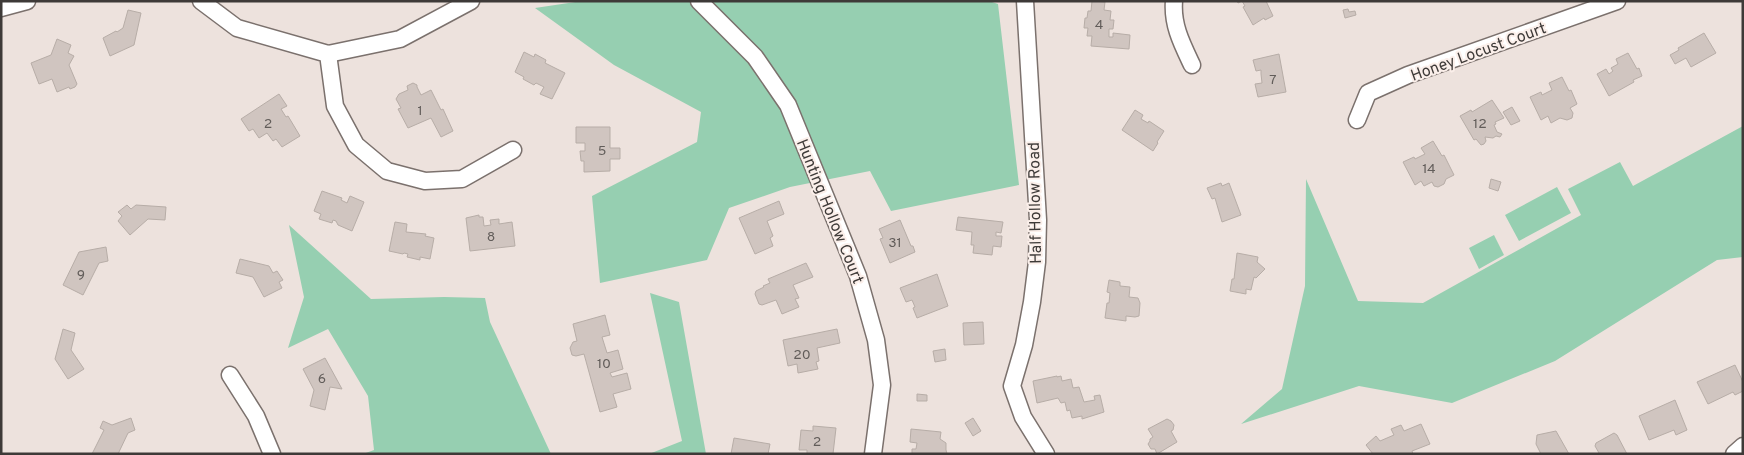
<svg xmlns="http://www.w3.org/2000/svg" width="1744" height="455" viewBox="0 0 1744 455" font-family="Overpass,sans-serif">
<rect width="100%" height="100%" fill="#ede2dd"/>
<!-- green -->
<path fill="#96cfb1" d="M 582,1 L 989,1 L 998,4 L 1019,185 L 891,211 L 870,171 L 790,187 L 729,208 L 707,260 L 600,283 L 592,196 L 697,142 L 701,112 L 614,65 L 535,8 Z
M 1743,126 L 1743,257 L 1717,260 L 1555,361 L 1452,403 L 1359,386 L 1241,424 L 1282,389 L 1305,286 L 1306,179 L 1358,301 L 1423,303 L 1581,215 L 1568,189 L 1620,162 L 1633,186 Z
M 1557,187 L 1571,213 L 1519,241 L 1505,215 Z
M 289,225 L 371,299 L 444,297 L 485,298 L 490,322 L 551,454 L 363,454 L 374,450 L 368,396 L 328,329 L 288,348 L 304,297 Z
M 1494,235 L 1504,255 L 1479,269 L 1469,248 Z
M 650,293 L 679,302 L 706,454 L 649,454 L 682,441 Z"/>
<!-- building -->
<path fill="#d0c5c0" stroke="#b7ada7" d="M 1092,1 L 1105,2 L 1104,10 L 1111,11 L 1110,20 L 1114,20 L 1113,29 L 1109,29 L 1109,37 L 1113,37 L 1113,33 L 1130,35 L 1129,49 L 1091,46 L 1092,36 L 1087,36 L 1088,28 L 1084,28 L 1085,18 L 1087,18 L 1088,11 L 1091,11 Z
M 1237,1 L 1266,1 L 1273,16 L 1265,20 L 1264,18 L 1253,25 L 1243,7 L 1245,6 L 1242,1 L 1238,3 Z
M 1348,9 L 1349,12 L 1355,11 L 1356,15 L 1345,18 L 1343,10 Z
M 128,10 L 141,13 L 134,45 L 110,56 L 103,38 L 116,31 L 117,32 L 123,28 Z
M 1704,33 L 1716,53 L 1691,67 L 1686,58 L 1675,64 L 1670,55 L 1679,50 L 1678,48 Z
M 57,39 L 71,45 L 68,53 L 74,56 L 69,65 L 77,84 L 75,87 L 70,89 L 69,87 L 57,92 L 52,79 L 39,84 L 31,63 L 51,55 Z
M 524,52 L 534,57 L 535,54 L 546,60 L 545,63 L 565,73 L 552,99 L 540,94 L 544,87 L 536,83 L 534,85 L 523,79 L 524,77 L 515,72 Z
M 1628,53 L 1637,69 L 1639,68 L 1642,76 L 1633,80 L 1634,82 L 1609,96 L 1597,74 L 1606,69 L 1609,74 L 1613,71 L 1611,68 L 1618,64 L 1616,59 Z
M 1279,54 L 1286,92 L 1258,97 L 1255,84 L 1262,83 L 1261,74 L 1261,70 L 1256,71 L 1253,60 Z
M 1562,77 L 1569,91 L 1571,90 L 1577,104 L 1570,108 L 1573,113 L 1572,118 L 1567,120 L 1560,118 L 1551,123 L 1548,116 L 1541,120 L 1530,97 L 1541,92 L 1542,95 L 1552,90 L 1549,83 Z
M 413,83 L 417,85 L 417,87 L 421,95 L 431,90 L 441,110 L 443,109 L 453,131 L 441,137 L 431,118 L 408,128 L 398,109 L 401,108 L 396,99 L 399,94 L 408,90 L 407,86 Z
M 279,94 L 287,106 L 281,109 L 286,117 L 288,116 L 300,136 L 282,147 L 276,139 L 273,141 L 267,133 L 259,138 L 253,129 L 249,131 L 241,119 Z
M 1492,100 L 1504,118 L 1495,122 L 1496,124 L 1494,125 L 1497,132 L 1502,134 L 1500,137 L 1496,136 L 1493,138 L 1485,137 L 1486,141 L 1484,144 L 1481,145 L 1476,139 L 1474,140 L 1460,116 L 1471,110 L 1472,112 Z
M 1512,107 L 1520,121 L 1511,125 L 1503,112 Z
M 1135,110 L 1143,115 L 1141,119 L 1148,123 L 1149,121 L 1164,131 L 1157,142 L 1158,143 L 1153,151 L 1122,130 Z
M 576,127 L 610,127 L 610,148 L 620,148 L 620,159 L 610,159 L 610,171 L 584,172 L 584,161 L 581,161 L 580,151 L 585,151 L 585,143 L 576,143 Z
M 1433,141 L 1442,156 L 1444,155 L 1454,175 L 1446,179 L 1444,184 L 1438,187 L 1434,186 L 1432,182 L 1424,186 L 1421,181 L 1415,185 L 1403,162 L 1414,157 L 1415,159 L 1425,154 L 1421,148 Z
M 1491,179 L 1501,182 L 1498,191 L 1489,188 Z
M 1221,183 L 1222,186 L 1229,183 L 1241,215 L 1222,222 L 1215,198 L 1212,199 L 1207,188 Z
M 322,191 L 342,198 L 341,200 L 347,203 L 350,196 L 364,202 L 352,231 L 338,225 L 336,221 L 333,220 L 332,223 L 319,219 L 321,214 L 314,211 Z
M 779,201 L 784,214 L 767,221 L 773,236 L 770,238 L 773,246 L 755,254 L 739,218 Z
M 127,205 L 131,209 L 136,205 L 166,207 L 165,220 L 148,219 L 130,235 L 118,221 L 122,216 L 118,212 Z
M 479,215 L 479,217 L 483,217 L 484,226 L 491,225 L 490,220 L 499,219 L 499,224 L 512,222 L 515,246 L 470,251 L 466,218 Z
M 958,217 L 1003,222 L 1001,233 L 996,232 L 996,236 L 1002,236 L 1001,247 L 993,246 L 992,255 L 973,253 L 974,245 L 971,245 L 972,232 L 956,230 Z
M 900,220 L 911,246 L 913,246 L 915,252 L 890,263 L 880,239 L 883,238 L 879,229 Z
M 395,222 L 407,224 L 406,232 L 426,234 L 425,236 L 434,238 L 430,259 L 420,257 L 420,260 L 407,257 L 408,254 L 404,253 L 403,254 L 389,251 Z
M 106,247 L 108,261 L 99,263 L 83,295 L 63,285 L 79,252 Z
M 1237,253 L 1258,257 L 1257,262 L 1265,269 L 1256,278 L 1254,277 L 1251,290 L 1246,289 L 1246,294 L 1230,291 L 1232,279 L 1234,279 Z
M 240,259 L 269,266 L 273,273 L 277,271 L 283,280 L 279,282 L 282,288 L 264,297 L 253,277 L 236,273 Z
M 806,263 L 813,277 L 793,285 L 799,298 L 795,299 L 799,307 L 782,314 L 776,300 L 762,305 L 759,304 L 755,294 L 756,291 L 764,287 L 763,286 L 770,283 L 768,279 Z
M 937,274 L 948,306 L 917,318 L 913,308 L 915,307 L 912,300 L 906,302 L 900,288 Z
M 1109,280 L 1120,282 L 1120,286 L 1130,287 L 1129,297 L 1138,298 L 1140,303 L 1139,316 L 1135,317 L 1126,316 L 1126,321 L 1105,318 L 1107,303 L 1109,303 L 1110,293 L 1107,292 Z
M 605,315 L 610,335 L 602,337 L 607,353 L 618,350 L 623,369 L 610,373 L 612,377 L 627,373 L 631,389 L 613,394 L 617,407 L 600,412 L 584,354 L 576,356 L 572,355 L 570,348 L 573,342 L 577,341 L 573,324 Z
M 983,322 L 984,344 L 964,345 L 963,323 Z
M 63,329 L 75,333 L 71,350 L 84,369 L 68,379 L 55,359 Z
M 837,329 L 840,343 L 817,348 L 819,361 L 816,362 L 818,369 L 798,373 L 797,364 L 788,366 L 783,340 Z
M 945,349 L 946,360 L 935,362 L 933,351 Z
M 325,358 L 342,389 L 330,387 L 325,410 L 310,406 L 314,390 L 303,369 Z
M 1735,365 L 1743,382 L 1743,391 L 1735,395 L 1733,392 L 1708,404 L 1697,382 Z
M 1057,376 L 1057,377 L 1061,376 L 1062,381 L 1071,379 L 1073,388 L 1079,387 L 1084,402 L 1095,400 L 1094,396 L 1100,395 L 1104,412 L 1082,419 L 1082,416 L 1072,418 L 1070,410 L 1067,411 L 1065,402 L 1061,403 L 1058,398 L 1037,403 L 1033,381 Z
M 917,394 L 927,395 L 927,401 L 917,401 Z
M 1675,400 L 1687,430 L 1676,435 L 1674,430 L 1649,440 L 1639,416 Z
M 131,418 L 135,430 L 128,433 L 118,454 L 92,454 L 104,430 L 100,428 L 103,421 L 112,425 Z
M 973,418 L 981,431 L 973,436 L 965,423 Z
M 1167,419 L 1171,421 L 1174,425 L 1173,430 L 1171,431 L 1177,442 L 1157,454 L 1155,449 L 1151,449 L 1148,444 L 1150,441 L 1150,439 L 1153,437 L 1148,429 Z
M 1421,424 L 1430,444 L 1412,451 L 1413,454 L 1373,454 L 1366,445 L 1376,436 L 1380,441 L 1394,435 L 1391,429 L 1401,425 L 1404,431 Z
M 813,426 L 836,428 L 833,454 L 807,454 L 807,450 L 799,450 L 801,430 L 813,431 Z
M 911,429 L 941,432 L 940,439 L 946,443 L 946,450 L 947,454 L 912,454 L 912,449 L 916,449 L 917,443 L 910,442 Z
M 1556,431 L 1569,454 L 1541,454 L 1536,444 L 1537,435 Z
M 1614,433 L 1617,435 L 1627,454 L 1597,454 L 1599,453 L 1595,446 L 1596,443 Z
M 734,438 L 770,444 L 768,454 L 731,454 Z"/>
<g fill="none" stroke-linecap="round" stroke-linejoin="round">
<!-- minor casing -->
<g stroke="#7b716d" stroke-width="19">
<path id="minor" d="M 201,1 L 237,28 L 328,54 L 400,39 L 471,1
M 699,1 L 755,57 L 788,105 L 858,276 L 876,340 L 882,385 L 873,454
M 1025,1 L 1038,220 L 1037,262 L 1032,302 L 1024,345 L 1012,386 L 1023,417 L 1046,454
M 1174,1 C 1172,25 1182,44 1192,65
M 1,8 L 27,1
M 328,54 L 335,106 L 356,145 L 387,171 L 425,181 L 462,179 L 513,150
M 1357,120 L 1368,93 L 1408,75 L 1617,1
M 230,375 L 256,416 L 272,454
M 1734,454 L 1743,446"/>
</g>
<!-- minor -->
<use href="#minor" stroke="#fff" stroke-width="16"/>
</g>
<g text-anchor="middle" stroke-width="4" stroke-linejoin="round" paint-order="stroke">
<!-- number labels -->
<g font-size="14" fill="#625d5a">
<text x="1099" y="29">4</text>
<text x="1273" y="84">7</text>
<text x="420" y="115">1</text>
<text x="268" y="128">2</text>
<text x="1480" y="128">12</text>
<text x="602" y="155">5</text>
<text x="1429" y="173">14</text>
<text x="491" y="241">8</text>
<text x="895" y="247">31</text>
<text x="81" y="279">9</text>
<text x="802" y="359">20</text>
<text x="604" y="368">10</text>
<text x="322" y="383">6</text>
<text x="817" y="446">2</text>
</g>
<!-- street labels -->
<g font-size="16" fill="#3e3a38" stroke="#fbefea">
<text transform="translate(1478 51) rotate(-20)" y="6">Honey Locust Court</text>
<text transform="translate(1034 203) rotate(-91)" y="6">Half Hollow Road</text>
<text transform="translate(831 211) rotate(68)" y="6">Hunting Hollow Court</text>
</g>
</g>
<!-- border -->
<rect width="1744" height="455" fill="none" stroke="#3e3a38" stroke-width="5"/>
</svg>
